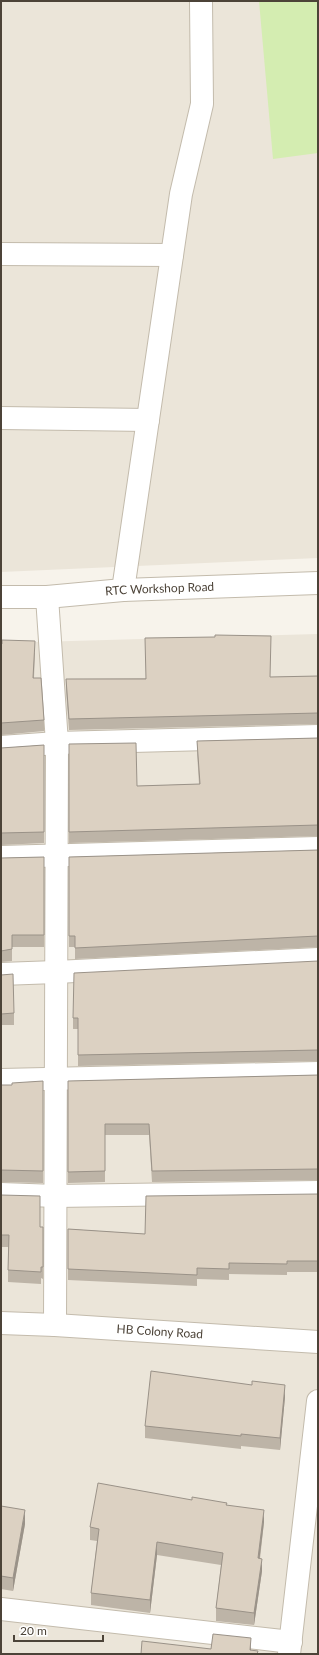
<svg xmlns="http://www.w3.org/2000/svg" width="319" height="1655" viewBox="0 0 319 1655" font-family="Lato,sans-serif">
<rect width="100%" height="100%" fill="#f7f3eb"/>
<!-- residential -->
<path fill="#ebe5d9" d="M 1,1 L 318,1 L 318,558 L 1,572 Z
M 318,634 L 318,1654 L 1,1654 L 1,643 Z"/>
<!-- green -->
<path fill="#d4edb1" d="M 259,1 L 318,1 L 318,153 L 273,159 Z"/>
<g fill="none" stroke-linecap="round" stroke-linejoin="round">
<!-- minor casing -->
<g stroke="#c3bbac" stroke-width="24">
<g id="minor">
<path d="M 1,254 L 172,255"/>
<path d="M 1,418 L 148,420"/>
<path d="M 123,590 L 181,194 L 202,104 L 201,1"/>
<path id="s1" d="M 1,597 L 47,597 L 123,590 L 318,583"/>
<path d="M 47,597 L 57,743 L 55,1325"/>
<path d="M 1,747 L 57,743 L 318,736"/>
<path d="M 1,857 L 318,848"/>
<path d="M 1,974 L 56,972 L 318,959"/>
<path d="M 1,1080 L 318,1073"/>
<path d="M 1,1194 L 56,1196 L 318,1192"/>
<path id="s2" d="M 1,1323 L 55,1325 L 318,1342"/>
<path d="M 1,1609 L 291,1642"/>
<path d="M 289,1654 L 318,1401"/>
</g>
</g>
<!-- minor -->
<use href="#minor" stroke="#fff" stroke-width="22"/>
</g>
<!-- wall -->
<path fill="#bdb4a7" d="M 1,644 L 35,653 L 34,678 L 44,720 L 44,731 L 1,735 Z
M 318,676 L 318,724 L 69,730 L 66,690 L 66,679 L 270,677 Z
M 318,738 L 318,836 L 69,843 L 69,744 L 137,786 L 199,784 L 197,752 L 197,741 Z
M 44,745 L 44,843 L 1,845 L 1,748 Z
M 318,850 L 318,947 L 75,959 L 75,947 L 69,947 L 69,857 Z
M 44,857 L 44,947 L 12,947 L 12,961 L 1,962 L 1,858 Z
M 318,961 L 318,1061 L 78,1066 L 78,1029 L 73,1029 L 73,1018 Z
M 1,975 L 14,1013 L 14,1025 L 1,1025 Z
M 318,1075 L 318,1180 L 152,1182 L 149,1135 L 105,1135 L 105,1182 L 68,1183 L 68,1081 Z
M 43,1081 L 43,1183 L 1,1182 L 1,1085 L 12,1085 Z
M 318,1194 L 318,1272 L 287,1272 L 287,1275 L 229,1274 L 229,1280 L 197,1279 L 197,1286 L 68,1280 L 68,1229 L 145,1234 Z
M 1,1195 L 40,1227 L 43,1227 L 43,1279 L 41,1278 L 41,1284 L 8,1282 L 8,1247 L 1,1247 Z
M 285,1397 L 280,1450 L 241,1446 L 241,1449 L 145,1438 L 145,1426 Z
M 227,1505 L 264,1522 L 260,1559 L 262,1571 L 254,1625 L 216,1621 L 216,1608 L 221,1565 L 157,1555 L 150,1613 L 91,1605 L 91,1593 L 97,1541 L 90,1540 L 90,1527 Z
M 1,1506 L 25,1524 L 13,1591 L 1,1589 Z"/>
<!-- shaded-wall -->
<path fill="#9a9288" d="M 285,1385 L 285,1397 L 280,1450 L 280,1438 Z
M 25,1510 L 25,1524 L 13,1591 L 13,1578 Z
M 264,1510 L 264,1522 L 258,1571 L 258,1558 Z
M 157,1542 L 157,1555 L 150,1613 L 150,1600 Z
M 262,1559 L 262,1571 L 254,1625 L 254,1613 Z
M 251,1638 L 251,1654 L 250,1650 Z"/>
<!-- building -->
<path fill="#dcd1c2" stroke="#9a9288" d="M 215,635 L 271,636 L 270,677 L 318,676 L 318,713 L 69,719 L 66,679 L 146,679 L 145,638 L 215,637 Z
M 2,640 L 35,641 L 33,678 L 41,678 L 44,720 L 1,723 L 1,644 L 2,644 Z
M 318,738 L 318,825 L 69,832 L 69,744 L 136,743 L 137,786 L 200,784 L 197,741 Z
M 44,745 L 44,832 L 1,833 L 1,748 Z
M 318,850 L 318,936 L 75,948 L 75,936 L 69,936 L 69,857 Z
M 44,857 L 44,935 L 12,935 L 12,949 L 1,951 L 1,858 Z
M 318,961 L 318,1050 L 78,1055 L 78,1018 L 73,1018 L 74,973 Z
M 13,974 L 14,1013 L 1,1014 L 1,975 Z
M 318,1075 L 318,1169 L 152,1171 L 149,1124 L 105,1124 L 105,1171 L 68,1172 L 68,1081 Z
M 43,1081 L 43,1171 L 1,1170 L 1,1085 L 12,1085 L 12,1083 Z
M 318,1194 L 318,1261 L 287,1261 L 287,1264 L 229,1263 L 229,1269 L 197,1268 L 197,1275 L 68,1269 L 68,1229 L 145,1234 L 146,1196 Z
M 1,1195 L 40,1196 L 40,1227 L 43,1227 L 43,1267 L 41,1267 L 41,1272 L 8,1270 L 9,1235 L 1,1235 Z
M 151,1371 L 252,1385 L 252,1381 L 285,1385 L 280,1438 L 241,1434 L 241,1436 L 145,1426 Z
M 98,1483 L 192,1500 L 192,1497 L 227,1503 L 226,1505 L 264,1510 L 258,1558 L 262,1559 L 254,1613 L 216,1608 L 223,1553 L 157,1542 L 150,1600 L 91,1593 L 99,1529 L 90,1527 Z
M 1,1506 L 25,1510 L 13,1578 L 1,1576 Z
M 213,1634 L 251,1638 L 250,1650 L 258,1651 L 257,1654 L 141,1654 L 142,1641 L 211,1649 Z"/>
<g text-anchor="middle" stroke-width="3" stroke-linejoin="round" paint-order="stroke">
<!-- street labels -->
<g font-size="12" fill="#4c4338" stroke="#fff">
<text dy="4" stroke="none"><textPath href="#s1" startOffset="159">RTC Workshop Road</textPath></text>
<text dy="4" stroke="none"><textPath href="#s2" startOffset="159">HB Colony Road</textPath></text>
</g>
</g>
<!-- border -->
<rect width="319" height="1655" fill="none" stroke="#4c4338" stroke-width="4"/>
<!-- scale -->
<path d="M14 1635v6h89v-6" fill="none" stroke="#4c4338" stroke-width="2"/>
<text x="20" y="1635" font-size="12" fill="#4c4338" stroke="#ffffff" stroke-width="3" paint-order="stroke">20 m</text>
</svg>
